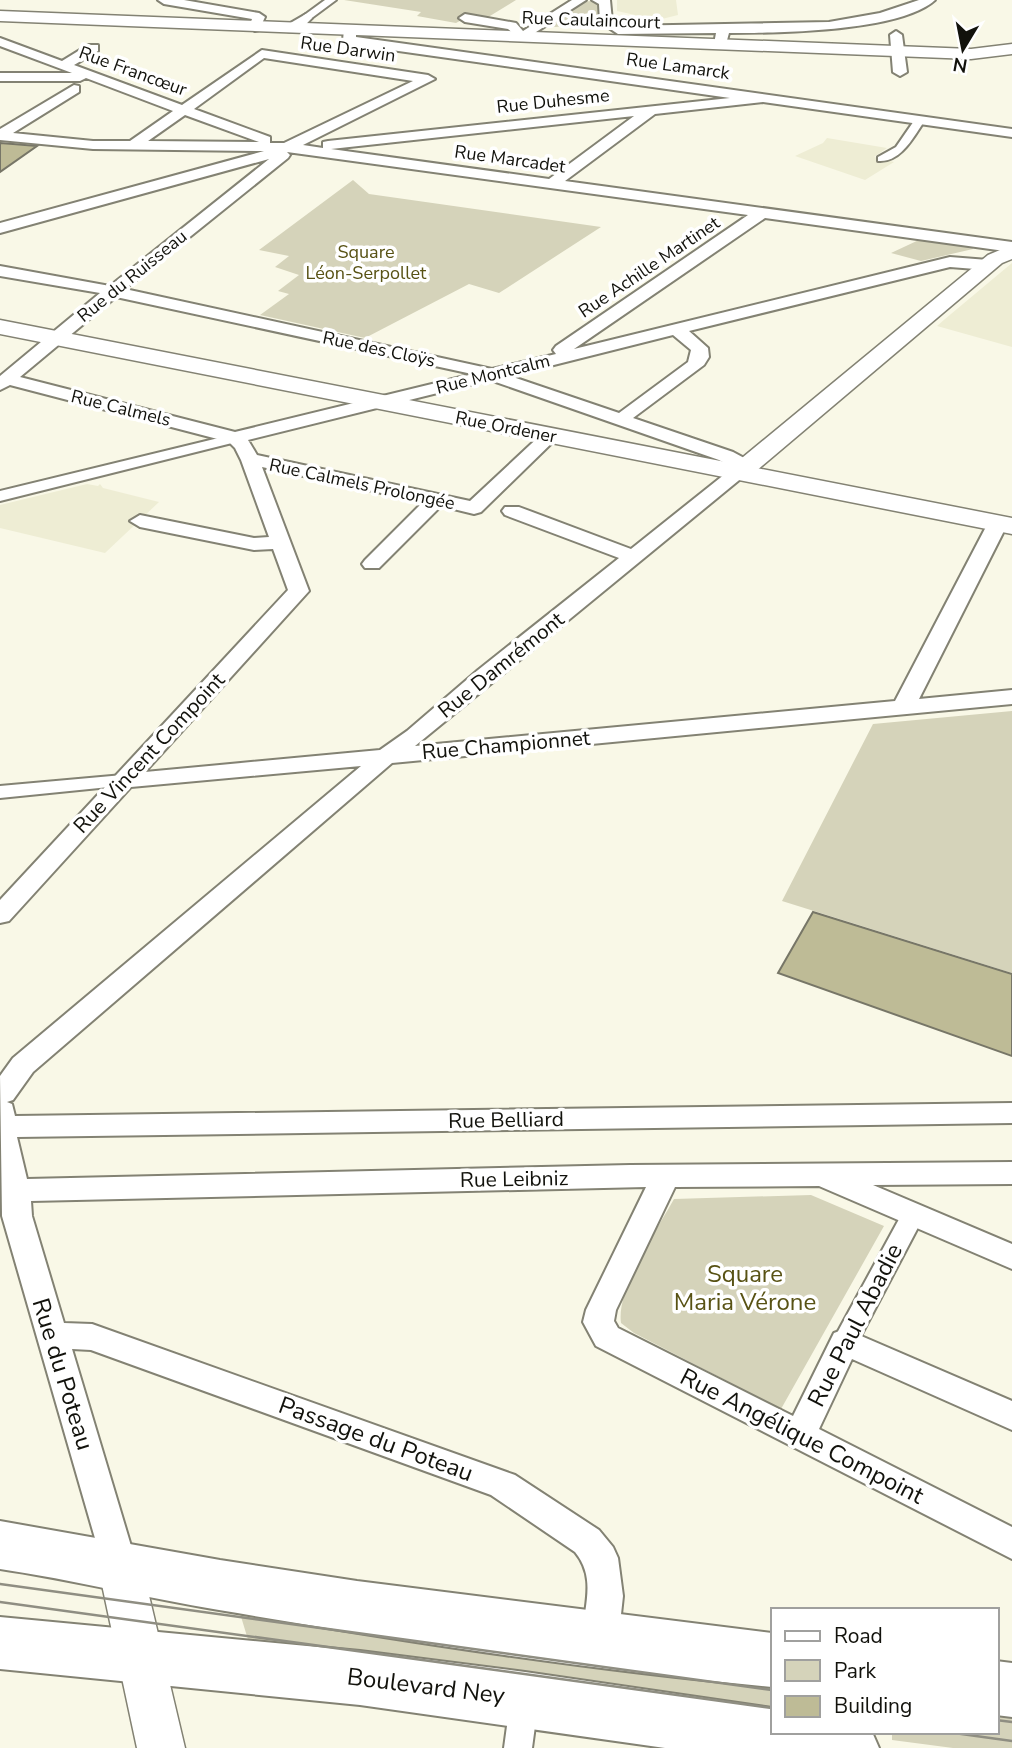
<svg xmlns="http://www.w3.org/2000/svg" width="1012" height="1748" viewBox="0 0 1012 1748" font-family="'Nunito Sans',sans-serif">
<rect width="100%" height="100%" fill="#f9f8e7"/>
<!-- built -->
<path fill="#eeedd4" d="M 617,0 L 676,0 L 678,15 L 658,20 L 617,11 Z
M 827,138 L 887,148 L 874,157 L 894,162 L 865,180 L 795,156 L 823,143 Z
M 1012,263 L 1012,347 L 937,326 L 945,319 Z
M 87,484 L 98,486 L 100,484 L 103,488 L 159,502 L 105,553 L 0,528 L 0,505 Z"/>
<!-- green -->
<path fill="#d5d3ba" d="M 344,0 L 516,0 L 485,19 L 469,16 L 456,23 L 417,16 L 421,12 Z
M 591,1 L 599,3 L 599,24 L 554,27 L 549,25 L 581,2 Z
M 353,180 L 369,194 L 601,227 L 499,293 L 469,284 L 365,338 L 260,315 L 289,294 L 278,291 L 299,275 L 275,267 L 289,256 L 259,250 Z
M 921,239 L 972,246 L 973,249 L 921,261 L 891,253 Z
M 1012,711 L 1012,973 L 782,901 L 873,724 Z
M 811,1195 L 884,1226 L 781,1409 L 634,1333 L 621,1323 C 616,1289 657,1230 674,1199 Z
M 239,1610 L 772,1678 L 772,1721 L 249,1643 Z
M 996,1706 L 1012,1708 L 1012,1748 L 953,1748 L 892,1740 L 892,1732 L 996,1732 Z"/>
<!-- building -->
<path fill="#bebb96" stroke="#777667" stroke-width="2" d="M 0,143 L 13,144 L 37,146 L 0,172 Z
M 813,912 L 1012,974 L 1012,1056 L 778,973 Z"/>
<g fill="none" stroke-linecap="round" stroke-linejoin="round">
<!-- pedestrian casing -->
<g stroke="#838273" stroke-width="4">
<path id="pedestrian" d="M 325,0 L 336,0 L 309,20 L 303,20 L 303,16 Z
M 916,118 L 925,120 C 914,136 901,163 878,161 L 878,157 L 896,147 Z
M 235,434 L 242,438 L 240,441 L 0,501 L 0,491 Z
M 123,775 L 132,781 L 129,785 L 0,798 L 0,786 Z
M 912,1207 L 920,1210 L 924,1216 L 854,1349 L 845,1352 L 836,1349 L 833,1342 L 836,1335 L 904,1210 Z
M 524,1690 L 534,1694 L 538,1704 L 532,1748 L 504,1748 L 510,1704 L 514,1694 Z"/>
</g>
<!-- minor casing -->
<g stroke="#838273" stroke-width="4">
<path id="minor" d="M 158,0 L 184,0 L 259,13 L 265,17 L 259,30 L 255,31 L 249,27 L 252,19 L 164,4 Z
M 572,0 L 586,0 L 522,41 L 508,29 L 465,22 L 459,18 L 465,14 L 516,23 L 523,31 Z
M 592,0 L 610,0 L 612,21 L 621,26 L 829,22 L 880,13 L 919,0 L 935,0 C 900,32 776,33 729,33 L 726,44 L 720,48 L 714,44 L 716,33 L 618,34 L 600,22 L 599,4 Z
M 306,14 L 312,18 C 306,25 296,33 287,31 L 287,25 Z
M 350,26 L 356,30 L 356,37 L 1012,129 L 1012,137 L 763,102 L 655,114 L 565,181 L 1012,242 L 1012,252 L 765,218 L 574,349 L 950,257 L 988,260 L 996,265 L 988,270 L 950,267 L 689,331 L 708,348 L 709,357 L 704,365 L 633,418 L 733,452 L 746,459 L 749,472 L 415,746 L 895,701 L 988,523 L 998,517 L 1008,523 L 919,699 L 1012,690 L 1012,704 L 392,763 L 33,1072 L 13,1100 L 7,1102 L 12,1104 L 15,1116 L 1012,1103 L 1012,1123 L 17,1137 L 27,1179 L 630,1165 L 1012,1162 L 1012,1184 L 873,1185 L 1012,1244 L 1012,1269 L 819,1186 L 675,1187 L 616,1310 L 614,1321 L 618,1328 L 793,1416 L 834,1333 L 845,1329 L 1012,1401 L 1012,1430 L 852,1359 L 819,1429 L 1012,1527 L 1012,1559 L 596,1346 L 583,1322 L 586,1310 L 646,1187 L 31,1201 L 32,1216 L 64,1323 L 92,1324 L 515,1475 L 599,1530 L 613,1547 L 618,1558 L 623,1596 L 618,1642 L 612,1654 L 600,1659 L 588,1654 C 573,1621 603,1586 575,1552 L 491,1495 L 91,1350 L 72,1349 L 137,1566 L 132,1577 L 120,1582 L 108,1577 L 103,1566 L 2,1216 L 0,1076 L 13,1058 L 361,766 L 131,787 L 9,921 L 0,923 L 0,900 L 288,590 L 273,549 L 254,550 L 140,527 L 130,521 L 140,515 L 254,538 L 269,537 L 241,460 L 235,448 L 229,442 L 10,385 L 0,390 L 0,376 L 100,293 L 0,276 L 0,266 L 110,286 L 269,159 L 0,233 L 0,223 L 264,151 L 93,149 L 0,140 L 0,129 L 74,85 L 79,86 L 79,92 L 13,133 L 93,141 L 130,141 L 173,111 L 86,78 L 80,81 L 0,81 L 0,73 L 72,73 L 0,46 L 0,38 L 62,61 L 88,45 L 98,45 L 98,51 L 74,65 L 182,105 L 262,50 L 428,75 L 435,79 L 303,145 L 323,148 L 323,142 L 328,141 L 730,98 L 349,44 L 343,40 L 344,30 ZM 264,58 L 413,81 L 284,143 L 270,143 L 270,137 L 194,109 ZM 185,115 L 259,142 L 148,141 ZM 634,116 L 549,179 L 331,149 ZM 287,152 L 748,215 L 556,346 L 553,350 L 556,354 L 492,369 L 125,289 L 288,158 L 290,155 ZM 116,297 L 472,374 L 473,374 L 235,432 L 20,377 ZM 673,335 L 691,350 L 688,362 L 619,413 L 510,376 ZM 490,380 L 719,460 L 730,466 L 730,470 L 631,549 L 519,507 L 505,507 L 502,511 L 505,515 L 619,558 L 478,670 L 407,731 L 380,750 L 145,772 L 309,591 L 262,467 L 423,502 L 365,560 L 362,564 L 365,568 L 379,568 L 441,506 L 474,514 L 481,512 L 560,435 L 551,430 L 545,431 L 470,501 L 257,455 L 248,440 Z
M 896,31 L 902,35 L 907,72 L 900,76 L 893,72 L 890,35 Z"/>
</g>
<!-- tertiary casing -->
<g stroke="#838273" stroke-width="3">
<path id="tertiary" d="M 0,11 L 971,49 L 1012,44 L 1012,54 L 971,59 L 0,21 Z
M 1012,245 L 1012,259 L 1002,263 L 749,477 L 740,479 L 731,477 L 728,472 L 731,467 L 988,255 Z
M 120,1546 L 136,1552 L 142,1566 L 185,1748 L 137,1748 L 98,1566 L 104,1552 Z"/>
</g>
<!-- secondary casing -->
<g stroke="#838273" stroke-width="3">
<path id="secondary" d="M 0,320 L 1012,518 L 1012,534 L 0,334 Z"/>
</g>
<!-- primary casing -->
<g stroke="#838273" stroke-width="4">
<path id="primary" d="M 0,1521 L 220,1560 L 357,1581 L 772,1633 L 772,1687 C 588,1670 402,1641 219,1610 C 146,1598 74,1580 0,1569 Z
M 0,1617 L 360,1651 L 525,1672 L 772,1708 L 772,1732 L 872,1732 L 879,1748 L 665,1748 L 360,1705 L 0,1669 Z
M 996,1661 L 1012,1663 L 1012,1717 L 996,1715 Z"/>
</g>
<!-- pedestrian -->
<use href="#pedestrian" fill="#fff" fill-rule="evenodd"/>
<!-- minor -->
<use href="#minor" fill="#fff" fill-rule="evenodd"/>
<!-- tertiary -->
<use href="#tertiary" fill="#fff" fill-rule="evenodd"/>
<!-- secondary -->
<use href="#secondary" fill="#fff" fill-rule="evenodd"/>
<!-- primary -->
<use href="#primary" fill="#fff" fill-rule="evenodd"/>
<!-- tram -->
<path stroke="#8f8e82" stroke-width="2.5" d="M 0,1584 L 772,1690
M 0,1602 L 772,1708
M 996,1720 L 1012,1722
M 947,1732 L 1012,1741"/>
</g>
<g text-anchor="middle" stroke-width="7" stroke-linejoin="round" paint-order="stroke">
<!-- far-street labels -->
<g font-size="18" fill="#12120c" stroke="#fff">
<text transform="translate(591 20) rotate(2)" y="6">Rue Caulaincourt</text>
<text transform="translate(348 49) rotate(8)" y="6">Rue Darwin</text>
<text transform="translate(678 66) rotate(8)" y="6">Rue Lamarck</text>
<text transform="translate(133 71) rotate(20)" y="6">Rue Francœur</text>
<text transform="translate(553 101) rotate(-6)" y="6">Rue Duhesme</text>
<text transform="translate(510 159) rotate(8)" y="6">Rue Marcadet</text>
<text transform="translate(649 267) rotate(-34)" y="6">Rue Achille Martinet</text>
<text transform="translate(132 276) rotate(-39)" y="6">Rue du Ruisseau</text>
<text transform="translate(379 349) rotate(12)" y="6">Rue des Cloÿs</text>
<text transform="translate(493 374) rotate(-14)" y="6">Rue Montcalm</text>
<text transform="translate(121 408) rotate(14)" y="6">Rue Calmels</text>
<text transform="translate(506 427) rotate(11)" y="6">Rue Ordener</text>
<text transform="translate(362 484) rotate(12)" y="6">Rue Calmels Prolongée</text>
</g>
<!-- far-park labels -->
<g font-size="18" fill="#585214" stroke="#fff">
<text x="366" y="258">Square<tspan x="366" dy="21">Léon-Serpollet</tspan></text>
</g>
<!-- street labels -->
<g font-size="21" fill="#12120c" stroke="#fff">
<text transform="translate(501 665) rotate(-39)" y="7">Rue Damrémont</text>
<text transform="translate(506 745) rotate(-5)" y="7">Rue Championnet</text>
<text transform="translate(149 753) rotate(-47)" y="7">Rue Vincent Compoint</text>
<text transform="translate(506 1120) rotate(-1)" y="7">Rue Belliard</text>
<text transform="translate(514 1179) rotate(-1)" y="7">Rue Leibniz</text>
</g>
<!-- near-park labels -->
<g font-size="24" fill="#585214" stroke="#fff">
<text x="745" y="1282">Square<tspan x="745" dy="28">Maria Vérone</tspan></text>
</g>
<!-- near-street labels -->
<g font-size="24" fill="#12120c" stroke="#fff">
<text transform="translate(855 1325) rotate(-63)" y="8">Rue Paul Abadie</text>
<text transform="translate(63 1374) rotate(73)" y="8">Rue du Poteau</text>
<text transform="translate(802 1436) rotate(27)" y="8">Rue Angélique Compoint</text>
<text transform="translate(376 1439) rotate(20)" y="8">Passage du Poteau</text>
<text transform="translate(426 1686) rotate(7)" y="8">Boulevard Ney</text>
</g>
</g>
<!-- legend -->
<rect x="771" y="1608" width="228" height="126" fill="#ffffff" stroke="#a0a09e" stroke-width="2"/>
<rect x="785" y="1631" width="35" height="10" fill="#ffffff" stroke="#a0a09e" stroke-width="2"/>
<text x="834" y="1643" font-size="21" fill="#12120c">Road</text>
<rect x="785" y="1660" width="35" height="21" fill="#d5d3ba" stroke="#a0a09e" stroke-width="2"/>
<text x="834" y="1678" font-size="21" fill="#12120c">Park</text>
<rect x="785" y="1696" width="35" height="21" fill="#bebb96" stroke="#a0a09e" stroke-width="2"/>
<text x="834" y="1713" font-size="21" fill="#12120c">Building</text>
<!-- north arrow -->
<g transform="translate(963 49) rotate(190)" stroke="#ffffff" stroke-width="5" paint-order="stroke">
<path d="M0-5L12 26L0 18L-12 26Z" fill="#12120c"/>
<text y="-10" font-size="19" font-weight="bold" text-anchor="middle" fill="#12120c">N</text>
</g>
</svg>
